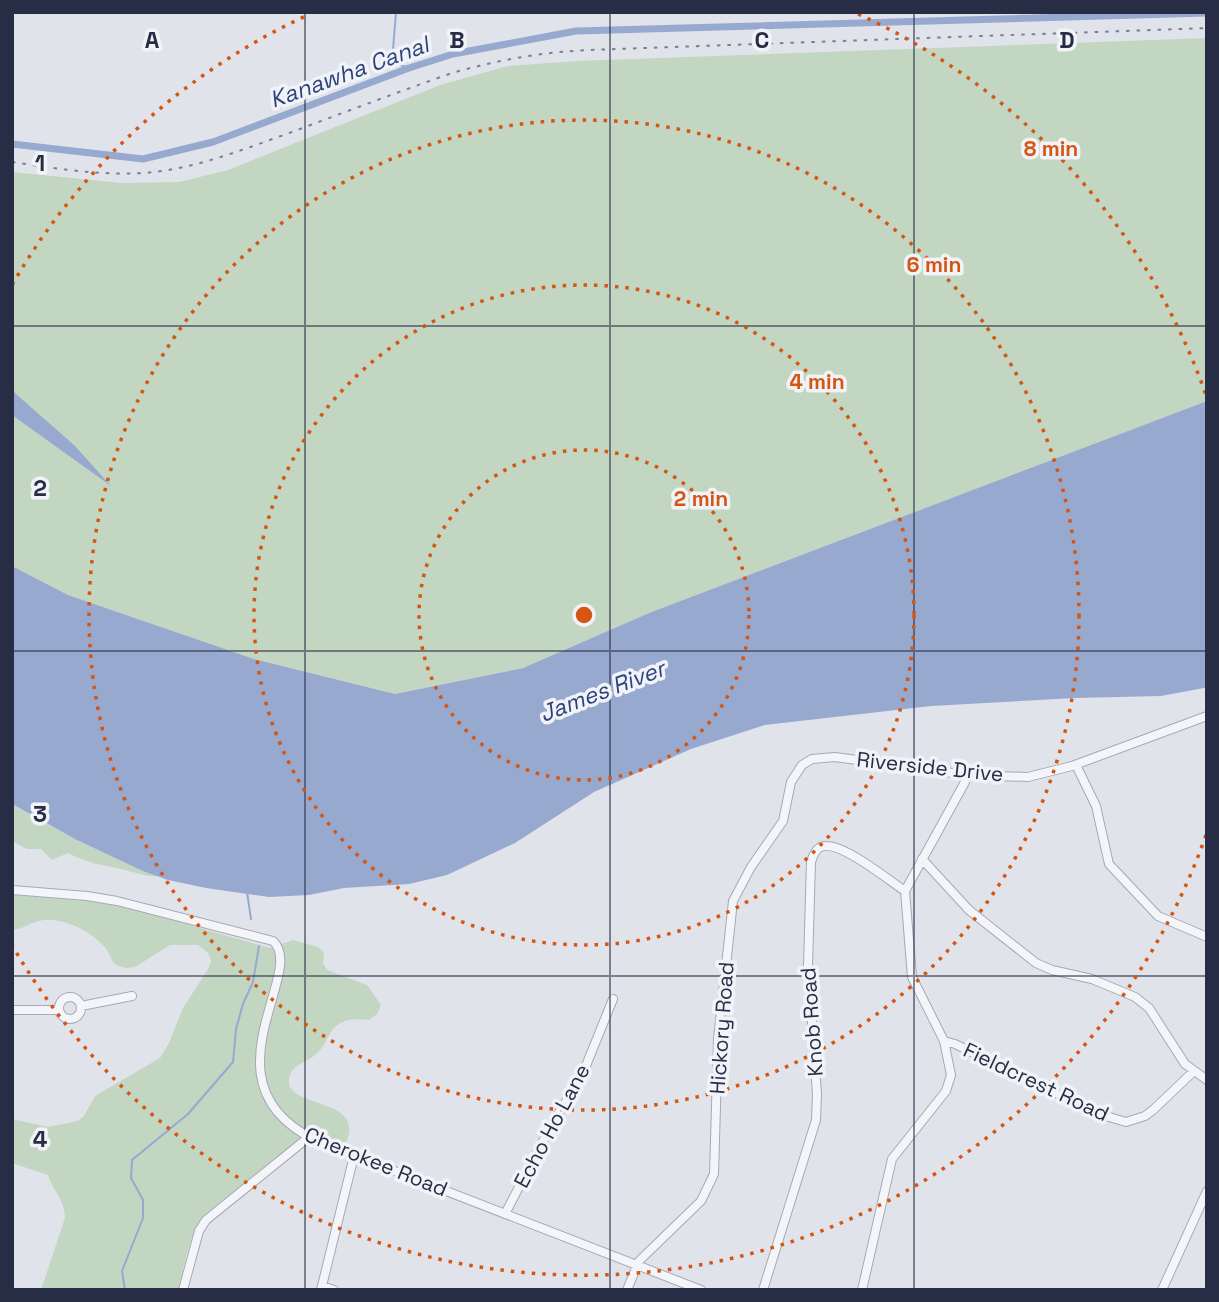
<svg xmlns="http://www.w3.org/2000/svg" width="1219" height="1302" viewBox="0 0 1219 1302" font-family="'Space Grotesk',sans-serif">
<rect width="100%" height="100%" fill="#e1e3eb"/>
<!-- green -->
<path fill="#c3d6c1" d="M 1207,38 L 1207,401 L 649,613 L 523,668 L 395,694 L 254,659 L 68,595 L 12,566 L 12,172 L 122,183 L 179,182 L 228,170 L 440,85 L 508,66 L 577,61 Z
M 13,805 L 69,836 L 159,876 C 144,877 135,872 121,869 C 98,864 91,864 68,853 L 52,860 L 41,849 L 27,849 L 12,841 Z
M 12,895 L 99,902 L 144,912 L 270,948 L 293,940 L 318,947 L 324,952 L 323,963 L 327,970 L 367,985 L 381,1005 L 377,1014 L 369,1020 C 351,1018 337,1019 328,1037 C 325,1044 321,1050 315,1055 C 307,1062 294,1064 290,1075 C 278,1111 368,1094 346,1143 L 342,1145 L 310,1133 L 207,1212 C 191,1226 184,1268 178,1290 L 41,1290 L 65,1218 C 65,1200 53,1191 48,1175 L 12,1163 L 12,1119 L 48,1127 L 78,1121 L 84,1116 L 95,1096 L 160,1058 L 169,1043 L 183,1008 L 208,969 L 211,962 L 209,954 L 198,945 L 170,945 L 135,967 L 126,968 L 116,965 C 111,960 110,955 107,950 C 95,933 65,918 44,920 C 32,921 24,929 12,930 Z"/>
<!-- water -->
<path fill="#98a9cf" d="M 12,388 L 16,394 L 75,446 L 111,486 L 12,415 Z
M 1207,401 L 1207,687 L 1204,688 L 1161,696 L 1075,698 L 931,706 L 765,725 L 691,749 L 594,792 L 515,843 L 447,875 L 409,884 L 344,888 L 309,895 L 269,897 L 206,888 L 168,880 L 143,871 L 75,839 L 12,804 L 12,566 L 68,595 L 254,659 L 395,694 L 523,668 L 649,613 Z"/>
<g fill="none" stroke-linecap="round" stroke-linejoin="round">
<!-- stream -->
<path stroke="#98a9cf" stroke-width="2" d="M 396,12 L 392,62 L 409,68
M 247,892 L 251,919
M 125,1290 L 122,1271 L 143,1218 L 143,1200 L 131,1178 L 132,1160 L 188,1114 L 233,1062 L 236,1029 L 243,1004 L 253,982 L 259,946"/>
<!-- canal -->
<path stroke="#98a9cf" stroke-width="7" d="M 12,144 L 143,159 L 213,142 L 409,68 L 453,54 L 576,31 L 1207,13"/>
<!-- minor casing -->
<g stroke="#a5a9b6" stroke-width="10">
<path id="minor" d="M 1076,765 L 1096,806 L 1109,864 L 1158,916 L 1207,937
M 922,859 L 969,910 L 1036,963 L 1052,970 L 1092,979 L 1135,997 L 1149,1008 L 1185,1064 L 1207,1080
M 12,890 L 87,896 L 117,901 L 273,941 C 308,972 199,1083 315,1140 L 701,1290
M59 1008a11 11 0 1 1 22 0a11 11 0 1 1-22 0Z
M 81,1006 L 132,996
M 12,1010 L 58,1010
M 944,1041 L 955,1044 L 1099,1114 L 1126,1122 L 1145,1116 L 1153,1110 L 1194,1071
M 505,1214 L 553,1122 L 581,1078 L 613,999
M 322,1286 L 334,1290
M 183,1290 L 199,1231 L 206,1220 L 309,1137
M 321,1290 L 354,1156
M 627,1290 L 639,1261 L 701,1201 L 714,1174 L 718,1039 L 733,901 L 751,867 L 783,821 L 791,782 L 802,765 L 812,759 L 835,757 L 967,775 L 1028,777 L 1072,766 L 1207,716
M 763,1290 L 816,1120 L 817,1094 L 808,965 L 811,862 C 813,857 814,851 819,848 C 836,836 889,881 905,891
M 862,1290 L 892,1159 L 946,1091 L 951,1075 L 944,1041 L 912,977 L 905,891 L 965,782 L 967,775
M 1162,1290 L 1207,1191"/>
</g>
<!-- minor -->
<use href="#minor" stroke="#f4f5f9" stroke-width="8"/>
<!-- rail -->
<path stroke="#797f97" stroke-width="2" stroke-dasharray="3.5 7" stroke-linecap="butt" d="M 12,162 C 59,169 108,177 155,172 C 203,166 247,148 292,132 C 345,112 398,92 452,73 C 498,60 542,52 590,50 L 1207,28"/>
</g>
<!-- grid -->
<path fill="none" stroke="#272d45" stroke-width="2" stroke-opacity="0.55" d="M 305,12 L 305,1290M 610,12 L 610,1290M 914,12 L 914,1290M 12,326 L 1207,326M 12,651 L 1207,651M 12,976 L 1207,976"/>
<!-- distance rings -->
<g fill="none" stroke="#d55512" stroke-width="3.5" stroke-dasharray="3.5 7">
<circle cx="584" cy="615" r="165"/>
<circle cx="584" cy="615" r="330"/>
<circle cx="584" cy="615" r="495"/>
<path d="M1206 835A660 660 0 0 1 12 945M12 285A660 660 0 0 1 310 14M858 14A660 660 0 0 1 1206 395"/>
</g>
<g text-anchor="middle" stroke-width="7" stroke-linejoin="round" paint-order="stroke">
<!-- street labels -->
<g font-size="21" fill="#272d45" stroke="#f1f3f8">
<text transform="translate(930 767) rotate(6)" y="7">Riverside Drive</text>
<text transform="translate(812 1022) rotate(-94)" y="7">Knob Road</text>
<text transform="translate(722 1028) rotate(-86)" y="7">Hickory Road</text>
<text transform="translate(1036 1082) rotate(25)" y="7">Fieldcrest Road</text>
<text transform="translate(552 1126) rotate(-62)" y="7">Echo Ho Lane</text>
<text transform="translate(376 1162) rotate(22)" y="7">Cherokee Road</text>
</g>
<!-- water labels -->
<g font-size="23" font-style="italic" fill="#2d437d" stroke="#f1f3f8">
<text transform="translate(349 72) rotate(-20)" y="8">Kanawha Canal</text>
<text transform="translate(602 691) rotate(-21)" y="8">James River</text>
</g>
</g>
<g font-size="23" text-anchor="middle" font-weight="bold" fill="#272d45" stroke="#f1f3f8" stroke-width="7" stroke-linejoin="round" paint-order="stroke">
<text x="152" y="48">A</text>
<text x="457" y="48">B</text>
<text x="762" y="48">C</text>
<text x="1067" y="48">D</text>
<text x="40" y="171">1</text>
<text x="40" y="496">2</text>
<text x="40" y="822">3</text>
<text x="40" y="1147">4</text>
</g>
<circle cx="584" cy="615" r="10" fill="#d55512" stroke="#f1f3f8" stroke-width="3.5"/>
<g font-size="21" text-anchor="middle" font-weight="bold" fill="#d55512" stroke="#f1f3f8" stroke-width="7" stroke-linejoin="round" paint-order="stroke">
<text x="1051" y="156">8 min</text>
<text x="934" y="272">6 min</text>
<text x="817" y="389">4 min</text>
<text x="701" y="506">2 min</text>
</g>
<!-- border -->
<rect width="1219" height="1302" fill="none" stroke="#272d45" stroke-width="28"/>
</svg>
